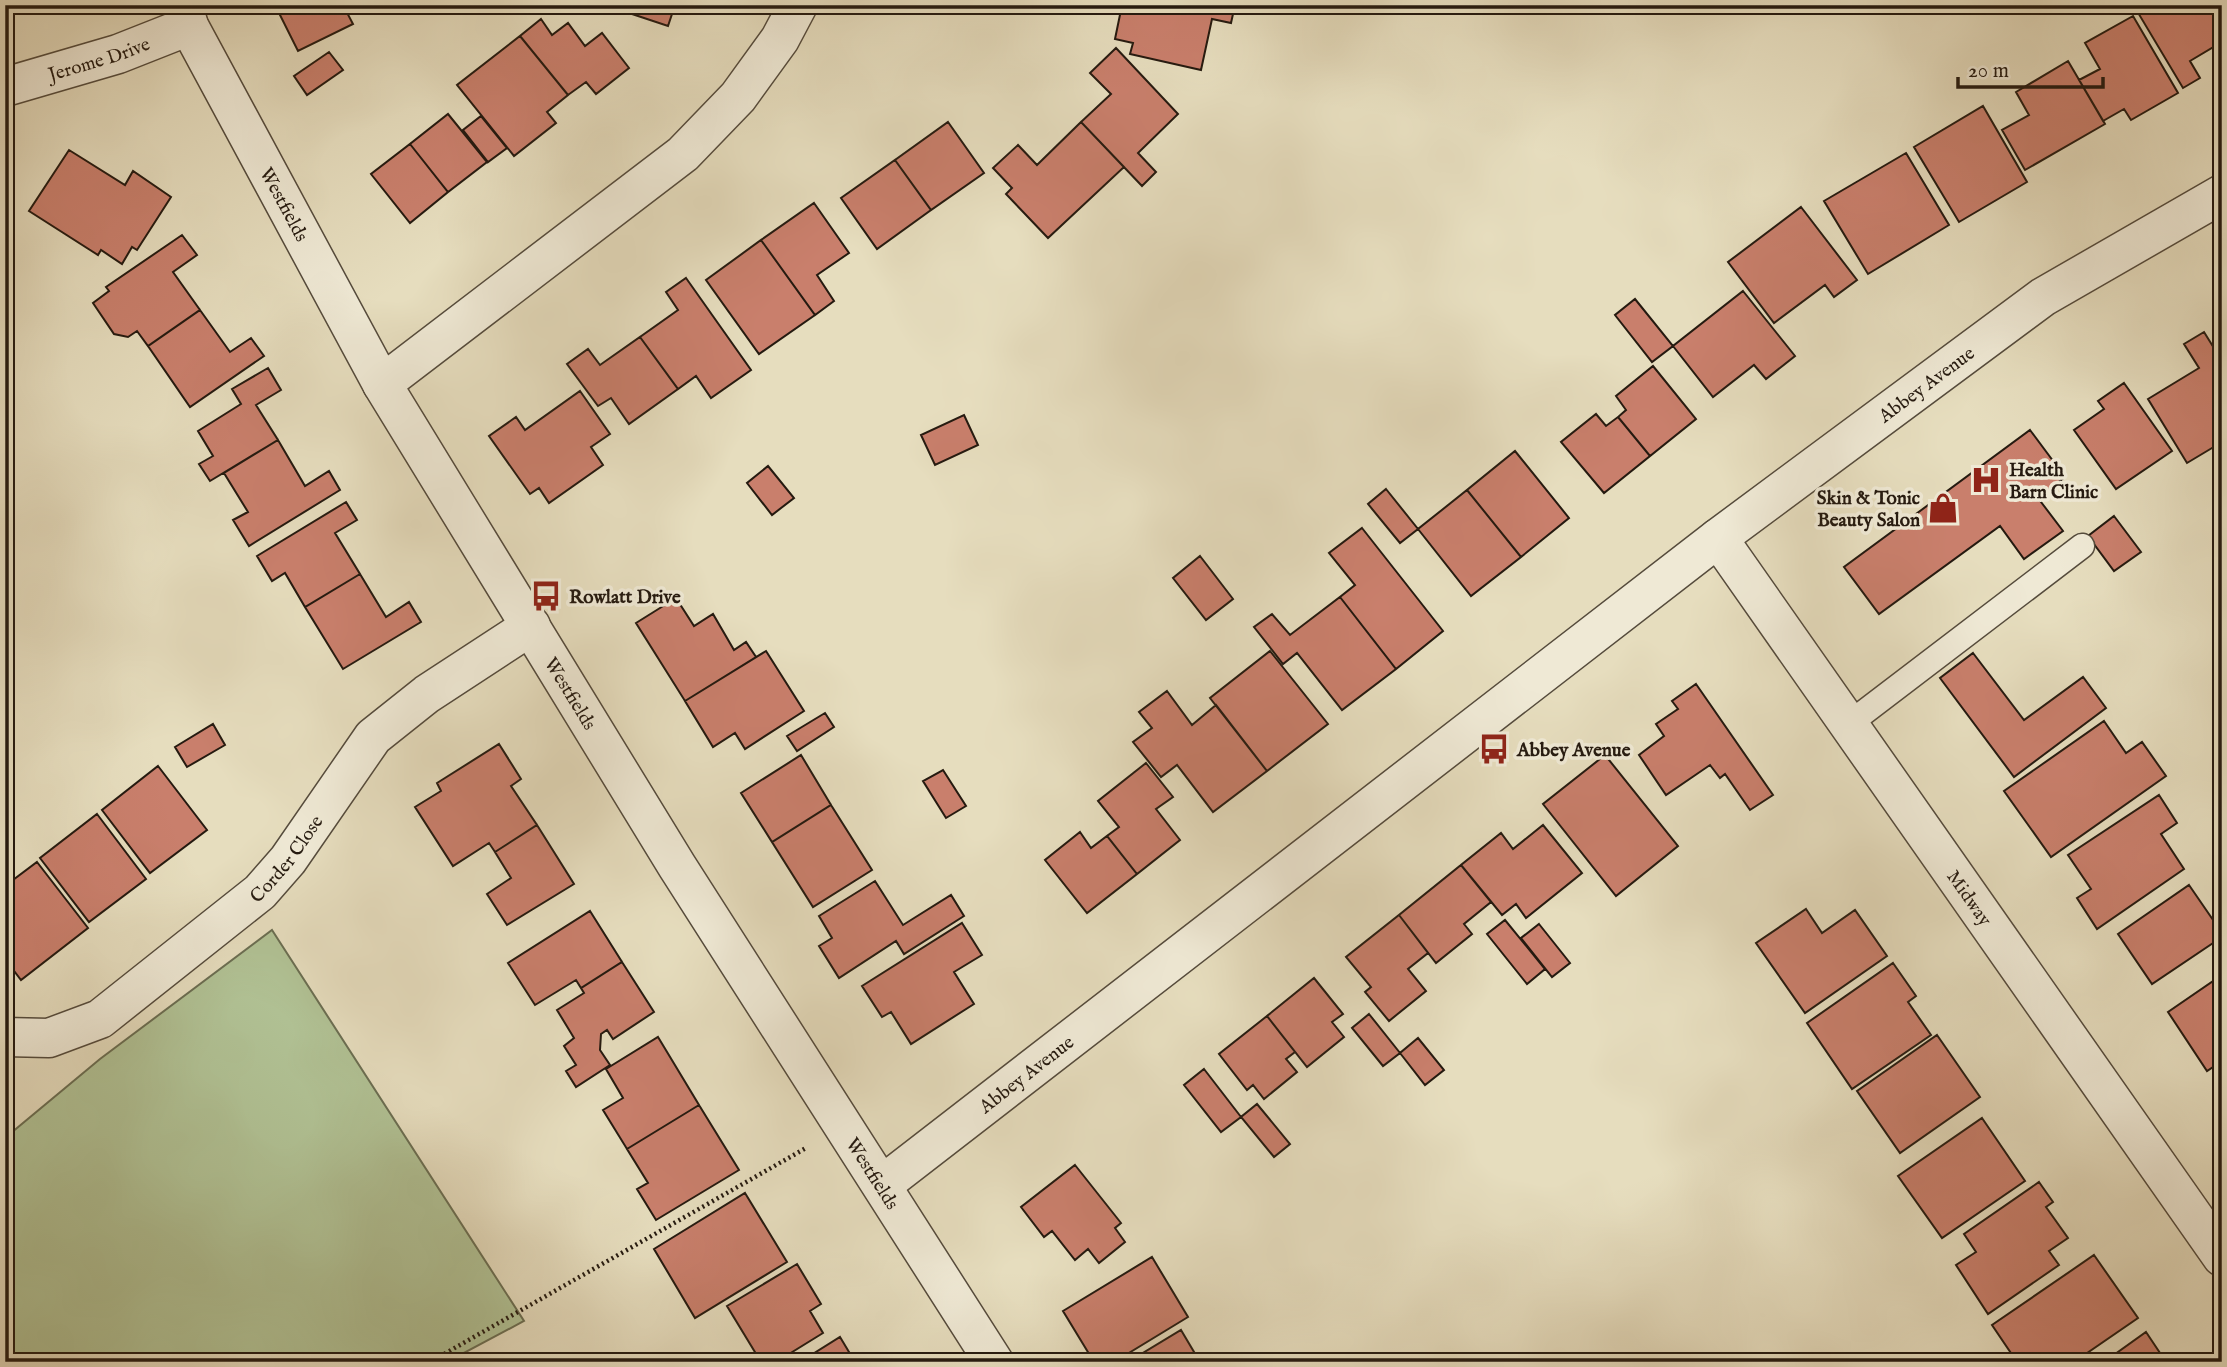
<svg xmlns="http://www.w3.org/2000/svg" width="2227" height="1367" viewBox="0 0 2227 1367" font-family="'IM FELL English',serif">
<rect width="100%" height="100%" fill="#e6ddbe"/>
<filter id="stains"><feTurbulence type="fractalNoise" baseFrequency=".00286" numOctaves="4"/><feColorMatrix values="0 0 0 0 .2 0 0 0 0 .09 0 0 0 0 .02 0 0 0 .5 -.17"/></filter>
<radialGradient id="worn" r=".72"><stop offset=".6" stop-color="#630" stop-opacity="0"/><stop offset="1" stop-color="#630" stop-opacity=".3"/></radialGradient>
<!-- green -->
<path fill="#b1c295" stroke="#6b6e52" stroke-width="2" d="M 272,930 L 524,1321 L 447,1362 L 5,1362 L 5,1138 L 100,1059 Z"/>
<!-- building -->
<path fill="#c97f6c" stroke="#251a10" stroke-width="2" d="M 275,5 L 343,5 L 353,24 L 298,51 Z
M 621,5 L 675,5 L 668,26 L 620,10 Z
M 1122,5 L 1235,5 L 1231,23 L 1212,19 L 1201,70 L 1130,54 L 1133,43 L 1115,39 Z
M 2148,5 L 2222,5 L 2222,54 L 2217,45 L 2190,61 L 2200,78 L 2183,88 L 2137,11 Z
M 2133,16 L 2178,93 L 2131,120 L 2124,109 L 2103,121 L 2079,80 L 2100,69 L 2085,43 Z
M 541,19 L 552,35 L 568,23 L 585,46 L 602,33 L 629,68 L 596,94 L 586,82 L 568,95 L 520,36 Z
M 520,36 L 568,95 L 547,112 L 556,123 L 514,156 L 457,85 Z
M 1116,48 L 1178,114 L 1138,153 L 1156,172 L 1142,186 L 1081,122 L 1111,94 L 1090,73 Z
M 329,52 L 343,70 L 307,95 L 294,76 Z
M 2068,61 L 2105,124 L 2025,170 L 2002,130 L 2029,115 L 2016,92 Z
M 1983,106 L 2027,182 L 1959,222 L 1914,147 Z
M 448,114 L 487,162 L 448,192 L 410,144 Z
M 481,116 L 507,148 L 488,162 L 463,130 Z
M 948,122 L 984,173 L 931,210 L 895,160 Z
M 1081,122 L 1124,167 L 1048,238 L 1006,194 L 1012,188 L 993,168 L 1018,145 L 1037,165 Z
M 410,144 L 448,192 L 410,223 L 371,174 Z
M 69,150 L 125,185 L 133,171 L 171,197 L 137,250 L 132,247 L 122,264 L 101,250 L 98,255 L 29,211 Z
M 1906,153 L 1949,225 L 1868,274 L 1824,201 Z
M 895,160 L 931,210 L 877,249 L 841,198 Z
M 814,203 L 849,253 L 817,275 L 834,301 L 815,315 L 761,240 Z
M 1801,207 L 1857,280 L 1834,297 L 1825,285 L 1774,323 L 1728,262 Z
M 182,235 L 197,255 L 173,272 L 200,310 L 148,346 L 137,331 L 128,337 L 114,334 L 93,303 L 109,291 L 106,287 Z
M 761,240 L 815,315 L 759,354 L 706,280 Z
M 686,278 L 751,370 L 711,398 L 696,376 L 678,389 L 640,337 L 678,310 L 666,292 Z
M 1743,291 L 1795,356 L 1766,379 L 1754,365 L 1713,397 L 1673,346 Z
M 1635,299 L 1673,346 L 1652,362 L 1615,315 Z
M 200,310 L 230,352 L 251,338 L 264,356 L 190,407 L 148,346 Z
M 2204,332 L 2222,361 L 2222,442 L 2187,463 L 2148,399 L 2199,368 L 2184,344 Z
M 640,337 L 678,389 L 629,424 L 611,398 L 598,406 L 567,364 L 588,349 L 600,365 Z
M 1653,366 L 1696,419 L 1650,456 L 1618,417 L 1626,410 L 1616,396 Z
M 268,368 L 281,390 L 256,405 L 278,440 L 210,481 L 199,464 L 213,456 L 198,431 L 241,404 L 232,389 Z
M 2124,383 L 2172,451 L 2116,489 L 2074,430 L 2104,409 L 2098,401 Z
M 580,391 L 610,434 L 591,447 L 603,465 L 549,503 L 539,488 L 530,494 L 489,436 L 516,417 L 525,430 Z
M 1596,414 L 1606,426 L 1618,417 L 1650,456 L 1604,493 L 1561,442 Z
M 964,415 L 978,445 L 935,465 L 921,435 Z
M 2030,430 L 2065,477 L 2038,498 L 2063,531 L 2024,559 L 2000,526 L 1879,614 L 1844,567 Z
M 278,440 L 305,486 L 329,471 L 340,490 L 249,546 L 233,520 L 248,512 L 224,473 Z
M 1515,451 L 1569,518 L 1521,557 L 1467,490 Z
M 768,466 L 794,498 L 772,515 L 747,483 Z
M 1386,489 L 1418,529 L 1400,543 L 1368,504 Z
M 1467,490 L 1521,557 L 1471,596 L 1418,529 Z
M 346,502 L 357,520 L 335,533 L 360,574 L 305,607 L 285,573 L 272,581 L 257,556 Z
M 2114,516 L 2141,552 L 2114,571 L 2088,536 Z
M 1362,528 L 1443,631 L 1396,669 L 1340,597 L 1355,585 L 1329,553 Z
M 1200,556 L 1233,599 L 1206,620 L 1173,578 Z
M 360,574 L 386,617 L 409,602 L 421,622 L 343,669 L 305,607 Z
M 1340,597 L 1396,669 L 1342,710 L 1297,653 L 1283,664 L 1254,627 L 1272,614 L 1290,635 Z
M 676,598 L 694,626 L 713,614 L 734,650 L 746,642 L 756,657 L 685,701 L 636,623 Z
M 766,651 L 804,711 L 745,749 L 735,733 L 713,747 L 685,701 Z
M 1270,651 L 1328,724 L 1267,771 L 1210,698 Z
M 1973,653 L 2024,720 L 2083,677 L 2106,708 L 2014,777 L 1940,678 Z
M 1696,684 L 1773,795 L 1750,810 L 1725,774 L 1720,778 L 1710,765 L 1666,795 L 1639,755 L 1664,736 L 1656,724 L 1678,709 L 1672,701 Z
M 1167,691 L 1192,725 L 1216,705 L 1267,771 L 1213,812 L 1177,765 L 1161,777 L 1133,742 L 1152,728 L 1139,712 Z
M 825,713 L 834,727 L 797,751 L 787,736 Z
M 2104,721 L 2126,753 L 2142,742 L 2166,776 L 2051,857 L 2004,791 Z
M 213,724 L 225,745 L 187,767 L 175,747 Z
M 499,744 L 521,779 L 511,786 L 537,825 L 495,852 L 489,843 L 453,866 L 415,807 L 441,791 L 437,783 Z
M 801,755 L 831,805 L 772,842 L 741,793 Z
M 1605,755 L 1678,846 L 1616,896 L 1543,804 Z
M 1146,763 L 1173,797 L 1156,809 L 1180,840 L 1137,874 L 1107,836 L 1119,827 L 1098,801 Z
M 158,766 L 207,830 L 150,873 L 102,810 Z
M 943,770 L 966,806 L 946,818 L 923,781 Z
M 2159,795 L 2177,823 L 2161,834 L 2184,869 L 2097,929 L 2077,898 L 2091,889 L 2068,855 Z
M 831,805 L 872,870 L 813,907 L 772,842 Z
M 97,814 L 146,879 L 89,922 L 40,858 Z
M 537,825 L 574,884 L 507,925 L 487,894 L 511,878 L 495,852 Z
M 1543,825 L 1582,873 L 1526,918 L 1516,904 L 1502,915 L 1461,865 L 1501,833 L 1513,849 Z
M 1080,832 L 1091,848 L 1107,836 L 1137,874 L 1087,913 L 1045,860 Z
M 37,862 L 88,928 L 21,980 L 5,959 L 5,886 Z
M 1461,865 L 1491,902 L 1464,924 L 1472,934 L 1436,963 L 1399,915 Z
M 875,881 L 903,925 L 951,895 L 964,916 L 904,954 L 896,941 L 839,978 L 819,946 L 832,938 L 819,916 Z
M 2189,885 L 2222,933 L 2222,937 L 2152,984 L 2118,934 Z
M 1806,909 L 1822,933 L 1855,910 L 1887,956 L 1805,1013 L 1756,943 Z
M 590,911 L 622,962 L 581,988 L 576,980 L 535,1005 L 508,963 Z
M 1399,915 L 1428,953 L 1408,969 L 1426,991 L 1389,1021 L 1365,992 L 1371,987 L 1346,957 Z
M 1505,920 L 1545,969 L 1527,984 L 1487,934 Z
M 962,923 L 982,955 L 954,972 L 974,1004 L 911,1044 L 891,1012 L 882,1017 L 862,986 Z
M 1539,924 L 1570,963 L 1552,977 L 1521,938 Z
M 622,962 L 654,1012 L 613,1039 L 607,1030 L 601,1034 L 600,1050 L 610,1065 L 576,1087 L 566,1071 L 576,1065 L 564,1046 L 574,1038 L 557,1010 L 584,993 L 581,988 Z
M 1893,963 L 1916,996 L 1908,1002 L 1931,1035 L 1852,1089 L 1807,1023 Z
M 2222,975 L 2222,1061 L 2207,1071 L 2168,1012 Z
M 1314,978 L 1343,1014 L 1332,1022 L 1344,1037 L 1307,1067 L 1267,1016 Z
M 1369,1014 L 1400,1053 L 1383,1066 L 1352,1028 Z
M 1267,1016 L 1295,1052 L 1286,1059 L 1297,1072 L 1264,1099 L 1253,1085 L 1247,1090 L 1219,1054 Z
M 1937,1035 L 1980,1097 L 1900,1153 L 1857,1091 Z
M 658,1037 L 699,1105 L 627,1149 L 603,1110 L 623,1098 L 606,1069 Z
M 1418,1038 L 1444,1070 L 1425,1085 L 1400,1053 Z
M 1204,1069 L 1241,1117 L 1221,1132 L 1184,1085 Z
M 1257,1104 L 1290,1144 L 1274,1157 L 1241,1117 Z
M 699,1105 L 739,1170 L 656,1220 L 637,1189 L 648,1183 L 627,1149 Z
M 1982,1118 L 2025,1181 L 1942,1238 L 1898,1176 Z
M 1075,1165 L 1121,1223 L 1115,1228 L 1125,1242 L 1099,1263 L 1088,1249 L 1075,1260 L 1052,1231 L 1044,1237 L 1021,1207 Z
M 2039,1182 L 2053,1202 L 2046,1207 L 2068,1238 L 2049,1251 L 2059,1265 L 1988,1314 L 1956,1265 L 1976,1252 L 1964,1234 Z
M 745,1193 L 787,1262 L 695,1318 L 654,1249 Z
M 2094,1255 L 2138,1318 L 2074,1362 L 2017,1362 L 1992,1325 Z
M 1152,1257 L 1188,1317 L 1114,1362 L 1094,1362 L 1063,1311 Z
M 797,1264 L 821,1304 L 810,1311 L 823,1333 L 776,1362 L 761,1362 L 727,1306 Z
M 1181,1330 L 1200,1362 L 1128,1362 Z
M 2146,1332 L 2166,1362 L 2104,1362 Z
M 840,1337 L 855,1362 L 800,1362 Z"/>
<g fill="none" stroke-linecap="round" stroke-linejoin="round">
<!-- service casing -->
<g stroke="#554b3c" stroke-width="27">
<path id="service" d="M 1850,723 L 2082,546"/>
</g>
<!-- minor casing -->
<g stroke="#554b3c" stroke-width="41">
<g id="minor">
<path id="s1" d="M 183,5 L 189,26 L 382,384 L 677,866 L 994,1362"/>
<path id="s2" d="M 5,87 L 118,54 L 189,26"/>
<path d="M 382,384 L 683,154 L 738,97 L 780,39 L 798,5"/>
<path id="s3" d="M 1718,538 L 2222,1257"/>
<path id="s4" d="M 5,1037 L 49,1038 L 100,1019 L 260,892 L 288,860 L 373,737 L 427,694 L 531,626"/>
<path id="s5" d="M 882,1185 L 1718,538 L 2043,297 L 2222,194"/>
</g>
</g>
<!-- path -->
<path stroke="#251a10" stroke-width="4.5" stroke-dasharray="2 3.5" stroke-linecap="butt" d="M 430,1362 L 806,1148"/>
<!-- service -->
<use href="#service" stroke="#efe9d5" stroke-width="24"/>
<!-- minor -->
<use href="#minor" stroke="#efe9d5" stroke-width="38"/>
</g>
<!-- icons -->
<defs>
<g id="hospital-bare" transform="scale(2.415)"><path d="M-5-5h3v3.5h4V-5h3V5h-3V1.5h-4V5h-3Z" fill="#8f2418" stroke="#efe9d5" stroke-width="2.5" paint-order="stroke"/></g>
<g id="shop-bare" transform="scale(2.415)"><path d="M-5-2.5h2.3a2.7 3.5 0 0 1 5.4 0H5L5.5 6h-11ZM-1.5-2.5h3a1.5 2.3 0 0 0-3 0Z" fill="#8f2418" stroke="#efe9d5" stroke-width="2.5" paint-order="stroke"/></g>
<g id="bus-bare" transform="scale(2.415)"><path d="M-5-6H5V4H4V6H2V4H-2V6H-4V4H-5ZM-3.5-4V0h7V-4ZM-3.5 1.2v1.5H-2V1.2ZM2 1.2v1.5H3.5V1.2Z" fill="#8f2418" stroke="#efe9d5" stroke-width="2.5" paint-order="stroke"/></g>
</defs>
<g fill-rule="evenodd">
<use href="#hospital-bare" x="1986" y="480"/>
<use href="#shop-bare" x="1943" y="508"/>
<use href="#bus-bare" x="546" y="596"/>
<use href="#bus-bare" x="1494" y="749"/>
</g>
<g text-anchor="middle" stroke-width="7" stroke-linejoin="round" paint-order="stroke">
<!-- street labels -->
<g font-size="19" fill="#251a10" stroke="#efe9d5">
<text dy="7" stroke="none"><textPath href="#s2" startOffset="98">Jerome Drive</textPath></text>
<text dy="7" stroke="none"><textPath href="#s1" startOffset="224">Westfields</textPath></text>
<text dy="7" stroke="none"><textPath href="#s5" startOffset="1316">Abbey Avenue</textPath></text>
<text dy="7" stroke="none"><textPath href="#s1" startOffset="791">Westfields</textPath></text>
<text dy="7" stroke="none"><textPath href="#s4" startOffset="345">Corder Close</textPath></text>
<text dy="7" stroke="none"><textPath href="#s3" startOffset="439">Midway</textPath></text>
<text dy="7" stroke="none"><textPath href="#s5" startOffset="182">Abbey Avenue</textPath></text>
<text dy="7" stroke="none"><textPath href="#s1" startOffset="1358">Westfields</textPath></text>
</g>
<!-- poi labels -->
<g font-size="19" font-weight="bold" fill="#251a10" stroke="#efe9d5" text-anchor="start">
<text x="2009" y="476">Health<tspan x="2009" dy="22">Barn Clinic</tspan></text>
<text x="1920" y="504" text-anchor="end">Skin &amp; Tonic<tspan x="1920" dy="22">Beauty Salon</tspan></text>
<text x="569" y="603">Rowlatt Drive</text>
<text x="1517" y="756">Abbey Avenue</text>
</g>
</g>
<!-- margin -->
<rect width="2227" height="1367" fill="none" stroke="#e6ddbe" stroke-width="28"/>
<rect x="7" y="7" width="2213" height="1353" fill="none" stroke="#251a10" stroke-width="3.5"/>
<rect x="14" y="14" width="2199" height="1339" fill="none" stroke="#251a10" stroke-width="2"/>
<!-- scale -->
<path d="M1958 77v10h145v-10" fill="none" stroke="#251a10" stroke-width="3.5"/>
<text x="1968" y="77" font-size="21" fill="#251a10" stroke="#efe9d5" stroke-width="5" paint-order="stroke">20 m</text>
<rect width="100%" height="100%" filter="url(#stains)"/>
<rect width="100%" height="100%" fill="url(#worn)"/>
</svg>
